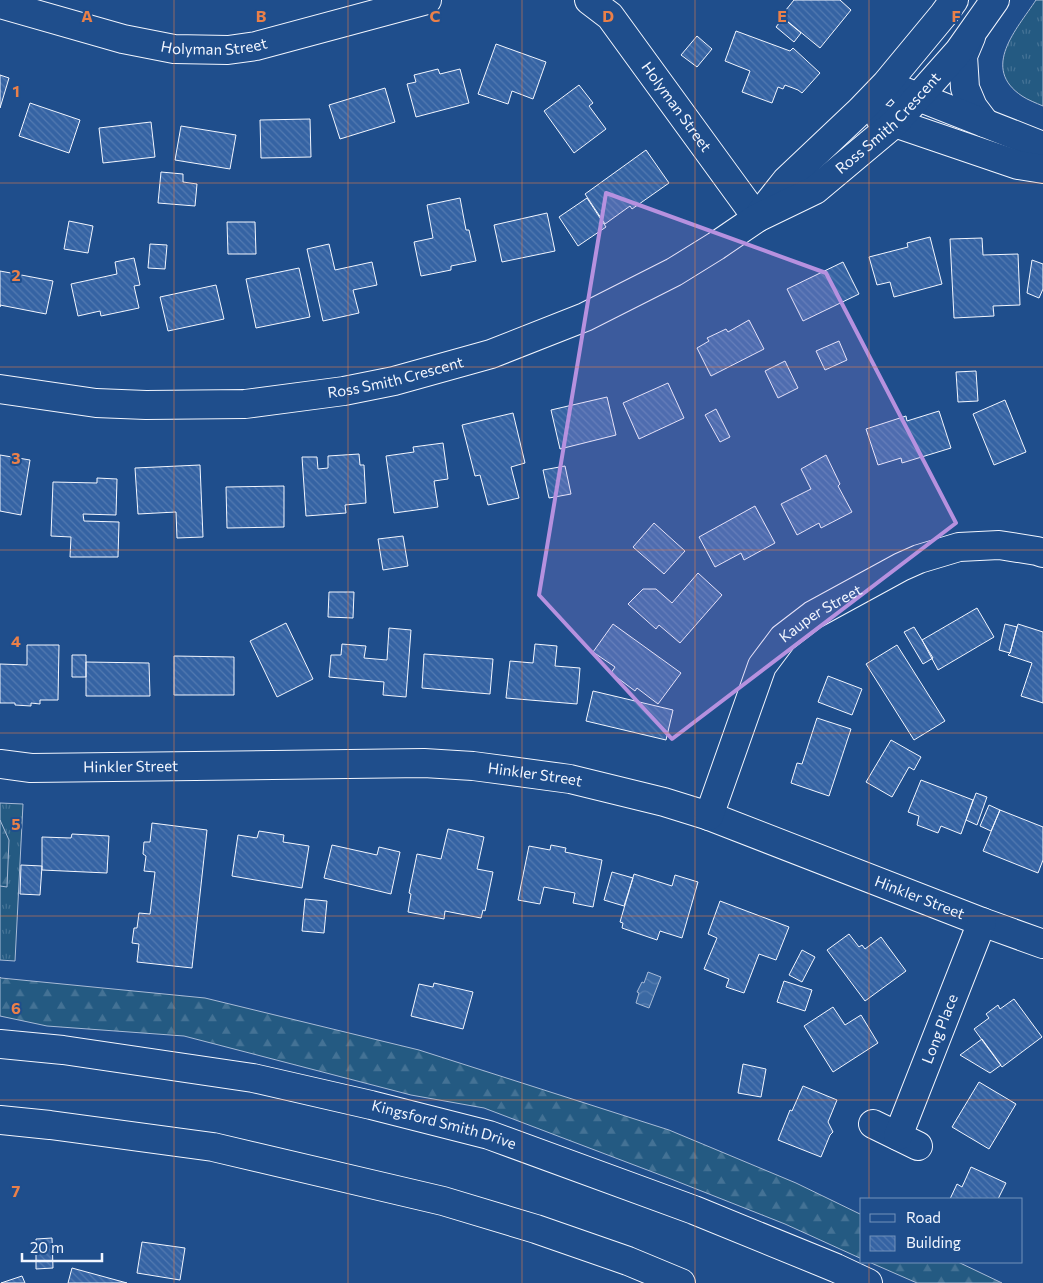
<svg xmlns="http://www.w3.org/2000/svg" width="1043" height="1283" viewBox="0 0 1043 1283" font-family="Commissioner,sans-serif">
<defs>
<pattern id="grass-tufts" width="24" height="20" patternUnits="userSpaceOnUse" patternTransform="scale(1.25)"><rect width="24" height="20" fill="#245a82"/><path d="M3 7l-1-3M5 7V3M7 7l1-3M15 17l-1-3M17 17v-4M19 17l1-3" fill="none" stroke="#447295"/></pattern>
<pattern id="forest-firs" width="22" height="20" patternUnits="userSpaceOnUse" patternTransform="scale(1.25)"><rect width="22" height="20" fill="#245a82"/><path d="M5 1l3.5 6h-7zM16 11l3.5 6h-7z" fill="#447295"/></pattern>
<pattern id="water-waves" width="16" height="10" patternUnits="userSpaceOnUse" patternTransform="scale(1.25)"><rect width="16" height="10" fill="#3b69a3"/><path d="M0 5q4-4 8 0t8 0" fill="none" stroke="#587fb1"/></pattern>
<pattern id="building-back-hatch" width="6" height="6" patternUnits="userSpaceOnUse" patternTransform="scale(1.25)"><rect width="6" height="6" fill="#3563a3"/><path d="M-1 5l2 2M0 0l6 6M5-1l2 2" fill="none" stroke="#537ab1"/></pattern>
</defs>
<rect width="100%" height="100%" fill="#1f4e8c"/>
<!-- grass -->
<path fill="url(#grass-tufts)" stroke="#a8bbd7" d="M 1036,0 L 1043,0 L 1043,106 C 1036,103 1028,100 1022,96 C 980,68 1017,29 1036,0 Z
M 0,803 L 23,804 L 15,961 L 0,960 Z"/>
<!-- forest -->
<path fill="url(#forest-firs)" stroke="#a8bbd7" d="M 0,820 L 9,840 L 7,887 L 0,886 Z
M 0,977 L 1,978 L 205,998 L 419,1050 L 669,1130 L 796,1183 L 862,1215 L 862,1259 L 785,1224 L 671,1179 L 484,1108 L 411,1095 L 184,1036 L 47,1026 L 0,1016 Z
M 869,1262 L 958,1262 L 1002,1283 L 917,1283 Z"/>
<!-- water -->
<path fill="url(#water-waves)" stroke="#a8bbd7" d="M 648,972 L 661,977 L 649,1008 L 636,1003 L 639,993 L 637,992 L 642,982 L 644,983 Z"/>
<!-- building -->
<path fill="url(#building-back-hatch)" stroke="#f2f6ff" d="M 794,0 L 840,0 L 851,10 L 820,48 L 781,16 Z
M 783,18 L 801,33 L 794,42 L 776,27 Z
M 736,31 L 790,51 L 793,48 L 820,73 L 802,93 L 798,90 L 785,85 L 783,89 L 778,87 L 772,103 L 742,92 L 750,71 L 725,61 Z
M 697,36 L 712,49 L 697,67 L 681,55 Z
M 496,44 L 546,62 L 533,99 L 512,91 L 508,104 L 478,94 Z
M 438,69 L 440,74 L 460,69 L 469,103 L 416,117 L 407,84 L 416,82 L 414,75 Z
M 0,75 L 9,78 L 0,108 Z
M 579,85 L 593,103 L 589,106 L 606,129 L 574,153 L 544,111 Z
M 385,88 L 395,122 L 340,139 L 329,105 Z
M 30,103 L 80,120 L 69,153 L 19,136 Z
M 310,119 L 311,157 L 261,158 L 260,120 Z
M 151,122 L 155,157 L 103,163 L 99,128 Z
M 181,126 L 236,135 L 230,169 L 175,160 Z
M 646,150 L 669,183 L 632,209 L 630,206 L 605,224 L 585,194 Z
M 161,172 L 183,174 L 183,182 L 197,184 L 195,206 L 158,203 Z
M 460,198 L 466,230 L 469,230 L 476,261 L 451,266 L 451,270 L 421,276 L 414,242 L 433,238 L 427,205 Z
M 587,198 L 606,227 L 578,246 L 559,217 Z
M 547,213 L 555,251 L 502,262 L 494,225 Z
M 69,221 L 93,226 L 88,253 L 64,249 Z
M 227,222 L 255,222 L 256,254 L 228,254 Z
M 930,237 L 942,284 L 894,297 L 890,282 L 877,285 L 869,257 L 908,247 L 907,243 Z
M 982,238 L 983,255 L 1018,254 L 1020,305 L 993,306 L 994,316 L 954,318 L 950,239 Z
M 150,244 L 167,245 L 165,269 L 148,268 Z
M 329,244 L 335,270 L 372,262 L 377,285 L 353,290 L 359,313 L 323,321 L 307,249 Z
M 134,258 L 140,285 L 134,286 L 139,308 L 101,316 L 100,311 L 78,316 L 71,284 L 117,274 L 115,262 Z
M 1032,260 L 1043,264 L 1043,289 L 1039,298 L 1027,293 Z
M 843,262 L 859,294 L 803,321 L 787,289 Z
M 299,268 L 310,317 L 256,328 L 246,279 Z
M 0,271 L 53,281 L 46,314 L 0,305 L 0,307 Z
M 216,285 L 224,319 L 168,331 L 160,297 Z
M 749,320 L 764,349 L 711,376 L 697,348 L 709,341 L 707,338 L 726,329 L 728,332 Z
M 839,341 L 847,360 L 825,370 L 816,351 Z
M 785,361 L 798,388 L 778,398 L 765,371 Z
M 976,371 L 978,401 L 958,402 L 956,372 Z
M 668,383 L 684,418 L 639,439 L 623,403 Z
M 607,397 L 616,435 L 560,449 L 551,410 Z
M 1005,400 L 1026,452 L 994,465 L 973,414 Z
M 716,409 L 730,437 L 720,442 L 705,415 Z
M 939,411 L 951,448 L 902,463 L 901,458 L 878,465 L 866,429 L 906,416 L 907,421 Z
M 513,413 L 525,463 L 511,467 L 519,498 L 488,505 L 480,475 L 475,476 L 462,425 Z
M 443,443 L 448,479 L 434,481 L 438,507 L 394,513 L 386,456 L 414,452 L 413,447 Z
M 359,454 L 360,465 L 364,465 L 366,503 L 345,505 L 346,513 L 306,516 L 302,457 L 317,457 L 318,469 L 328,468 L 328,456 Z
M 0,455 L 30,460 L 21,515 L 0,511 Z
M 826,455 L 840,484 L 838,486 L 852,512 L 821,528 L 819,523 L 797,535 L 781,504 L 811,489 L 801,469 Z
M 200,465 L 203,537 L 177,538 L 176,512 L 138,514 L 135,468 Z
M 565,466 L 571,494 L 549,498 L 543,470 Z
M 97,478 L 117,479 L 116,515 L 83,514 L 84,521 L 119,522 L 118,557 L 70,557 L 71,537 L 51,536 L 53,482 L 97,483 Z
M 284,486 L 284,527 L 227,528 L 226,487 Z
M 755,506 L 775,543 L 744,560 L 741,553 L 715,567 L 699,537 Z
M 654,523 L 685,551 L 664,574 L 633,547 Z
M 403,536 L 408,566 L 383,570 L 378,539 Z
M 698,573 L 722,595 L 680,643 L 659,625 L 656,629 L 628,604 L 643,589 L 656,589 L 672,603 Z
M 329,592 L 354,592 L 353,618 L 328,617 Z
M 977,608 L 994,637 L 938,670 L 922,640 Z
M 286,623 L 313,679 L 277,697 L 250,641 Z
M 613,624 L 681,673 L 658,704 L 637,688 L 635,691 L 611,673 L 615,667 L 593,652 Z
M 1005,624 L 1017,627 L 1010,653 L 999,650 Z
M 1018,624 L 1043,632 L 1043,703 L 1021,696 L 1032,663 L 1008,655 L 1010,653 Z
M 914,627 L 933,658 L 923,664 L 904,632 Z
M 389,628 L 411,630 L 406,697 L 383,695 L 384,682 L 329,677 L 331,655 L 341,655 L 342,644 L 366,646 L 364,658 L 387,660 Z
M 535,644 L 557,646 L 555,666 L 580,668 L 577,704 L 506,698 L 510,661 L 533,663 Z
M 27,645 L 59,645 L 58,700 L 40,700 L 40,704 L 31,703 L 31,706 L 15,705 L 15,703 L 0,703 L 0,664 L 27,665 Z
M 897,645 L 945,721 L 914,740 L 866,664 Z
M 424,654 L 493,659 L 490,694 L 422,688 Z
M 72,655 L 86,655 L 86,677 L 72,677 Z
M 174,656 L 234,657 L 234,695 L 174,695 Z
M 86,662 L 149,663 L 150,696 L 86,696 Z
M 828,676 L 862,689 L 852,715 L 818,702 Z
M 593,691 L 673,710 L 666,740 L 586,721 Z
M 817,718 L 851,729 L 829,796 L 791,783 L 797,763 L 802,764 Z
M 891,740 L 921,757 L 914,770 L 909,767 L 892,797 L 866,782 Z
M 921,780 L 973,800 L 961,834 L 941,826 L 938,833 L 917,825 L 919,816 L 908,812 Z
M 976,793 L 987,797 L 977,825 L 966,820 Z
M 989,805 L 1000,810 L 991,831 L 980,826 Z
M 1000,810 L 1043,827 L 1043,860 L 1038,873 L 983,851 Z
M 152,823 L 207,830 L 192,968 L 137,962 L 139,944 L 132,943 L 134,928 L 137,928 L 139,913 L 150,914 L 155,872 L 144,871 L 146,856 L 143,854 L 144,842 L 150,842 Z
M 448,829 L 484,837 L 477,869 L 493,872 L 485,911 L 483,910 L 481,918 L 445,911 L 444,919 L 408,912 L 411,894 L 409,893 L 417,854 L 441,859 Z
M 259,831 L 284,835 L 283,842 L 309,846 L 302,888 L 232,876 L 238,835 L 257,838 Z
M 72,834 L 109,836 L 107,873 L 42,870 L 42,837 L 71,838 Z
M 332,845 L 377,855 L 379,847 L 400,852 L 391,894 L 324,878 Z
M 551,845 L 566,848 L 565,852 L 602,860 L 593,907 L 573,903 L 575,893 L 544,887 L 540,904 L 518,900 L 529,846 L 550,850 Z
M 21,865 L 42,866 L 40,895 L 20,894 Z
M 612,872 L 633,878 L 624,906 L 604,900 Z
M 634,874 L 672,886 L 675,875 L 698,882 L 682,938 L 660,931 L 657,940 L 622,928 L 623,923 L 620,922 Z
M 305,899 L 327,901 L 324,933 L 302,931 Z
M 720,901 L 789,927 L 776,960 L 759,954 L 744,993 L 726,987 L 729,979 L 704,969 L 717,938 L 708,934 Z
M 849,934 L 859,947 L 862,945 L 865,949 L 881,937 L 906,971 L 865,1001 L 827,950 Z
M 802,950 L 815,957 L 802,982 L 789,975 Z
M 784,981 L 812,990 L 805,1011 L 777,1002 Z
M 434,983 L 473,992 L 463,1029 L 411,1016 L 419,984 L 433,987 Z
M 1014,999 L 1042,1037 L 1002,1067 L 974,1029 L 989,1018 L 986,1014 L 998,1005 L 1000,1009 Z
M 833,1007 L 845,1025 L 861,1015 L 878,1043 L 833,1072 L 804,1026 Z
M 982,1039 L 1001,1065 L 990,1073 L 960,1055 Z
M 743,1064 L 766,1069 L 761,1097 L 738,1093 Z
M 979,1082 L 1016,1104 L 989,1149 L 952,1127 Z
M 803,1086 L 837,1100 L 828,1122 L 833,1132 L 830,1135 L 821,1157 L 778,1140 L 790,1110 L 792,1111 Z
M 971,1167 L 1006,1183 L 998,1199 L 950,1199 L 957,1184 L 962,1187 Z
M 52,1238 L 53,1268 L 36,1269 L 36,1239 Z
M 142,1242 L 185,1248 L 180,1280 L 137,1273 Z
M 72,1268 L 127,1283 L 68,1283 Z
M 22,1276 L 25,1283 L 1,1283 Z"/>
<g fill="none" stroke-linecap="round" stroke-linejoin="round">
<!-- minor casing -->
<g stroke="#f2f6ff" stroke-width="30">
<g id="minor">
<path id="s1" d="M 589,0 L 610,16 L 757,218"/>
<path id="s2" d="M 0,4 L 123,39 L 174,49 L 228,50 L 256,46 L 427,0"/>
<path d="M 971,37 L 963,56 L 965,88 L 973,107 L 985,123"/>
<path d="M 903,91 L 1043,146"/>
<path d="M 880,118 L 1018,165 L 1043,169"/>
<path d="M 759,215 L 786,181 L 860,111 L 886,84 L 944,14 L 954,0"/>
<path id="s3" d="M 0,389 L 96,403 L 146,405 L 245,404 L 344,391 L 394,381 L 491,354 L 585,317 L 674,272 L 716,246 L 757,218 L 815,190 L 895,123 L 959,51 L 995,0"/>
<path id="s4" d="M 0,764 L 31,768 L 424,763 L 473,766 L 570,779 L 664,802 L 709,816 L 982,922 L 1043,944"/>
<path id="s5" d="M 709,816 L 762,666 L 783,638 L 813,615 L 901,567 L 919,559 L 959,547 L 999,545 L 1037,551 L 1043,553"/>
<path d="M 873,1124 L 918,1146"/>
<path id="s6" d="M 898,1136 L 982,922"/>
</g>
</g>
<!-- major casing -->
<g stroke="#f2f6ff" stroke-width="30">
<g id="major">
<path id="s7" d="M 0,1044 L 63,1050 L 253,1078 L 371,1105 L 489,1135 L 694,1210 L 836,1268 L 868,1283"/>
<path d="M 0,1120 L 50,1125 L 213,1147 L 443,1201 L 536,1229 L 628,1261 L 681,1283"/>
</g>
</g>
<!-- minor -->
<use href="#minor" stroke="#1f4e8c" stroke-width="28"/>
<!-- major -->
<use href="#major" stroke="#1f4e8c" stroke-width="28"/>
</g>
<!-- marked area -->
<path fill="#b691df" fill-opacity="0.2" stroke="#b691df" stroke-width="4" stroke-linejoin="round" d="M 606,193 L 826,273 L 956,523 L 672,739 L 539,595 Z"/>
<!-- grid -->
<path fill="none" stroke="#ea8049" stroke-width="1" stroke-opacity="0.55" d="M 174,0 L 174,1283M 348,0 L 348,1283M 522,0 L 522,1283M 695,0 L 695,1283M 869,0 L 869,1199M 0,183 L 1043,183M 0,367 L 1043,367M 0,550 L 1043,550M 0,733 L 1043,733M 0,916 L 1043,916M 0,1100 L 1043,1100M 869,1262 L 869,1283"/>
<g text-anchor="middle" stroke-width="4" stroke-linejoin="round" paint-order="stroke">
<!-- street labels -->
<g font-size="15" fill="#f2f6ff" stroke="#1f4e8c">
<text dy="5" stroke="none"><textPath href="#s2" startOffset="220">Holyman Street</textPath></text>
<text dy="5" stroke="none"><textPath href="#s1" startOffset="139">Holyman Street</textPath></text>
<text dy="5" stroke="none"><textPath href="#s3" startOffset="961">Ross Smith Crescent</textPath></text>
<text dy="5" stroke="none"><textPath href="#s3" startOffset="399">Ross Smith Crescent</textPath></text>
<text dy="5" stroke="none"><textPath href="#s5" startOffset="239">Kauper Street</textPath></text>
<text dy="5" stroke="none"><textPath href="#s4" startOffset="131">Hinkler Street</textPath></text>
<text dy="5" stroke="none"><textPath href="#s4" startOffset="536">Hinkler Street</textPath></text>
<text dy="5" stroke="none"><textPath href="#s4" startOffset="941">Hinkler Street</textPath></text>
<text dy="5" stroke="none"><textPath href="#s6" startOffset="115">Long Place</textPath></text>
<text dy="5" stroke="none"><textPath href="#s7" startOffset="452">Kingsford Smith Drive</textPath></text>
</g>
</g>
<g font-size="16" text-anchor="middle" font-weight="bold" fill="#ea8049" stroke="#1f4e8c" stroke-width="4" stroke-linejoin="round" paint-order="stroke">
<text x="87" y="22">A</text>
<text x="261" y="22">B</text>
<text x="435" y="22">C</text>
<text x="608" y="22">D</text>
<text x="782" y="22">E</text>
<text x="956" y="22">F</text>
<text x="16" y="97">1</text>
<text x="16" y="281">2</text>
<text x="16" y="464">3</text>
<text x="16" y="647">4</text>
<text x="16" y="830">5</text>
<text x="16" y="1014">6</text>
<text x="16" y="1197">7</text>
</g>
<!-- legend -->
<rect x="860" y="1198" width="162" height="65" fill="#1f4e8c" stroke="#7391ba"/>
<rect x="870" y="1214" width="25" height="8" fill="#1f4e8c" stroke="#7391ba"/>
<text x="906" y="1223" font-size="15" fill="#f2f6ff">Road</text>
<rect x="870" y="1236" width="25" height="15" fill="url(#building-back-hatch)" stroke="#7391ba"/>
<text x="906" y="1248" font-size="15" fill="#f2f6ff">Building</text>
<!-- scale -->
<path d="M22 1253v8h80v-8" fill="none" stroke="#f2f6ff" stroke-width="2.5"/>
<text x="30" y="1253" font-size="15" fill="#f2f6ff" stroke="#1f4e8c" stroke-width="4" paint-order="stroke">20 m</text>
</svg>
